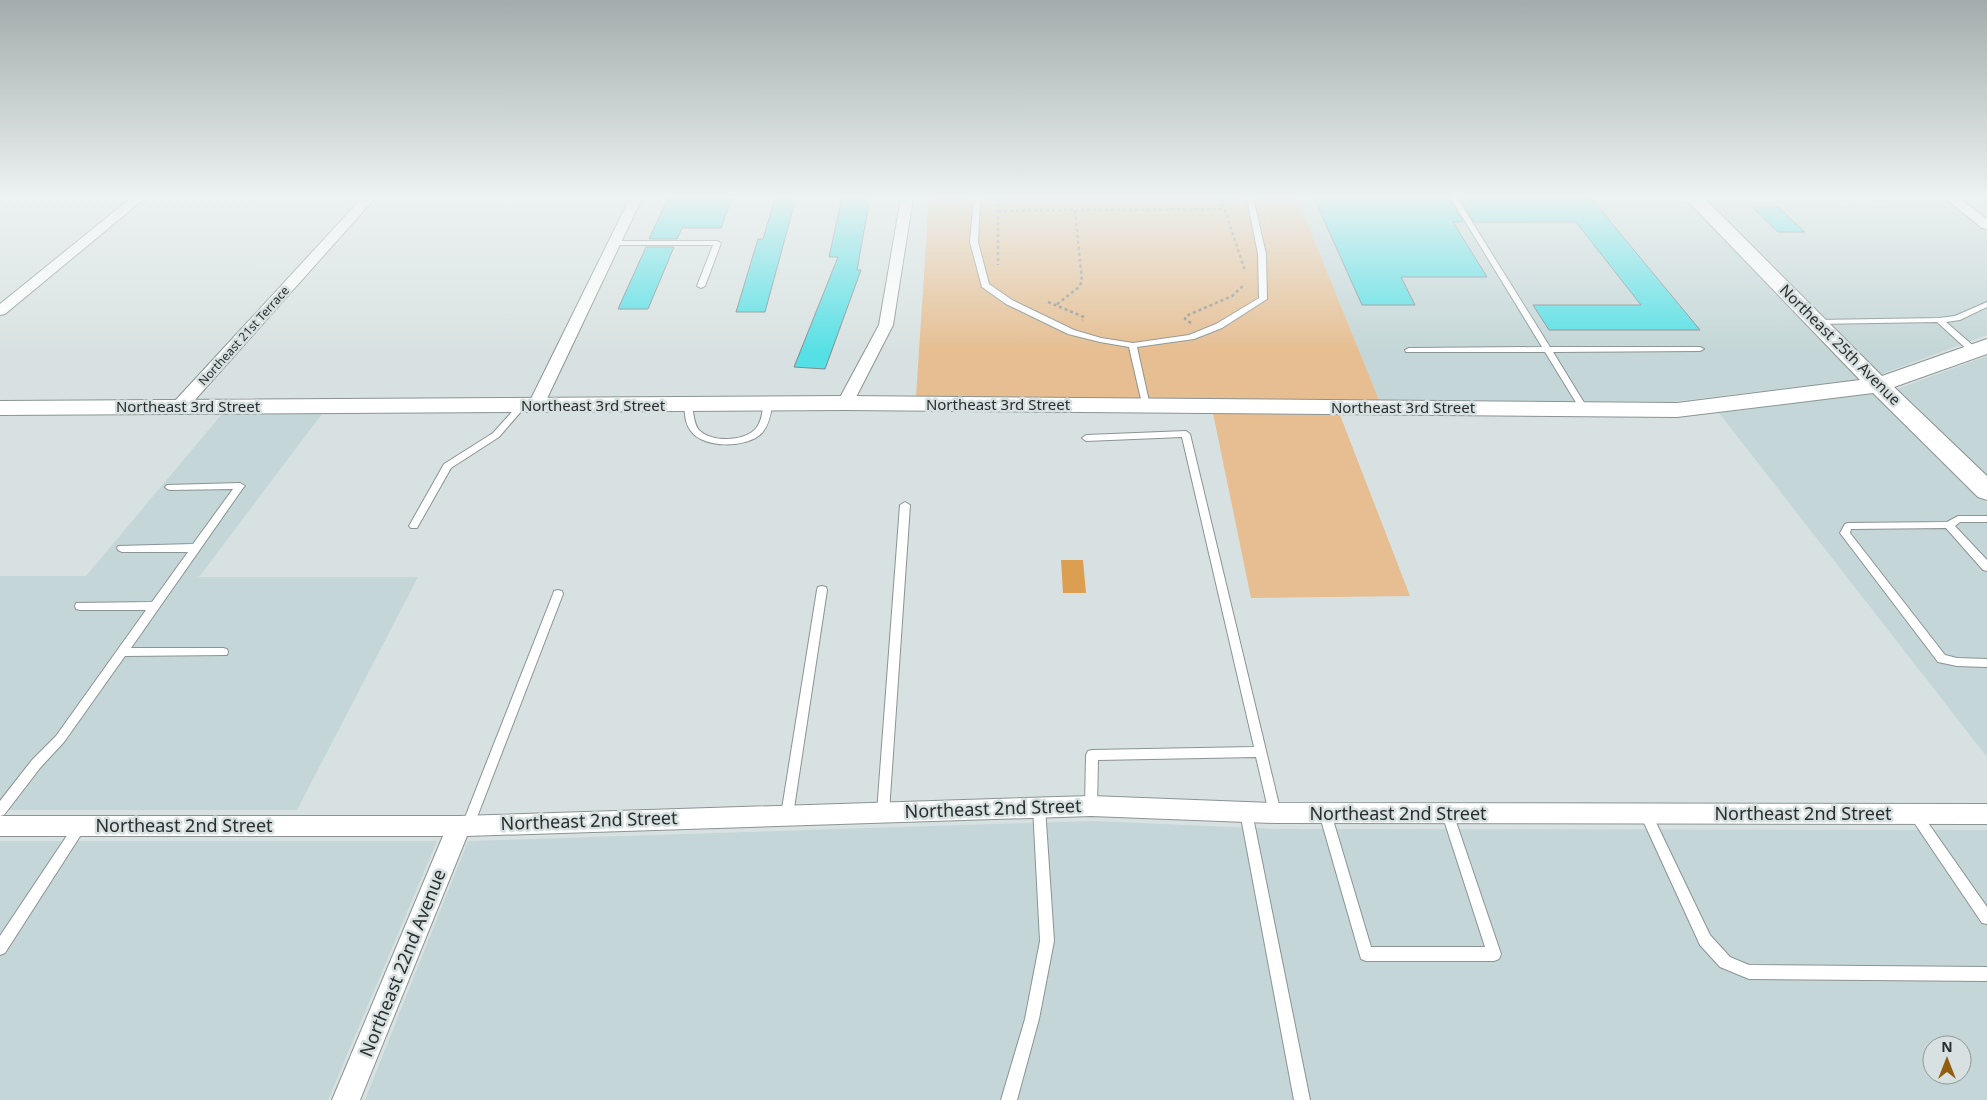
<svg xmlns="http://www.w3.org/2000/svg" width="1987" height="1100" viewBox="0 0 1987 1100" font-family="'Noto Sans',sans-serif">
<rect width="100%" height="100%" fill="#d8e1e1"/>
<!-- built -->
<path fill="#c4d6d7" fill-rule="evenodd" d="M 1297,198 L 1686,198 L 1862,379 L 1671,402 L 1379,400 Z
M 1702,198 L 1831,198 L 1840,206 L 1948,202 L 1987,231 L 1987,335 L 1879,375 Z
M 1987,356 L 1987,480 L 1894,390 Z
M 1876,393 L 1987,503 L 1987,757 L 1719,413 Z
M 222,414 L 322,414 L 199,577 L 418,577 L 297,810 L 0,810 L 0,576 L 86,576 Z
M 1092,821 L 1278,829 L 1987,830 L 1987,1100 L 365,1100 L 468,841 ZM 1932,1045 L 1962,1045 L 1962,1075 L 1932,1075 Z
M 0,841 L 437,841 L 328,1100 L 0,1100 Z"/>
<!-- green -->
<path fill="#e6be91" d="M 929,198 L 1297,198 L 1379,400 L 916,397 Z
M 1213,413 L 1340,415 L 1410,596 L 1251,598 Z"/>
<!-- water -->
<path fill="#dc9f52" d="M 1061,560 L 1083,560 L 1086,593 L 1063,593 Z"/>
<!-- building -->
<path fill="#55e0e5" stroke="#818989" d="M 668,198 L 732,198 L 721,228 L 682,228 L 677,239 L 649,239 Z
M 775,198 L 796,198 L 765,312 L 736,312 L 758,239 L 763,239 Z
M 842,198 L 870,198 L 857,270 L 861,270 L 825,369 L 794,367 L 838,257 L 829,257 Z
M 1314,198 L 1449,198 L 1463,222 L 1453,222 L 1487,277 L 1401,277 L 1415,305 L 1362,305 Z
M 1459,198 L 1591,198 L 1700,330 L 1549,330 L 1533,305 L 1641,305 L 1576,222 L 1474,222 Z
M 1752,207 L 1778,207 L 1805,232 L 1778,232 Z
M 646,247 L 674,247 L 648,309 L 618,309 Z"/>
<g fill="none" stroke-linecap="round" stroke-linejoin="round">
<!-- lane casing -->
<g stroke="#8b9393" stroke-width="2">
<path id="lane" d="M 974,198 L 980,198 L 978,242 L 989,284 L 1012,300 L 1074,330 L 1101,338 L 1133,343 L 1189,335 L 1216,324 L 1259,298 L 1258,254 L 1247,198 L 1253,198 L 1266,254 L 1267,299 L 1222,328 L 1194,339 L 1137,347 L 1150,406 L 1146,409 L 1143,408 L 1129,347 L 1100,342 L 1068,334 L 1006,304 L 982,287 L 970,242 Z
M 1451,198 L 1457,198 L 1550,347 L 1700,347 L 1704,349 L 1700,351 L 1553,352 L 1588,409 L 1584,412 L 1580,409 L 1545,352 L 1406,352 L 1405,350 L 1409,348 L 1542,347 Z
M 612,241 L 717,241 L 721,243 L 705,286 L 701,288 L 697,286 L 713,245 L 615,245 L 611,243 Z
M 1987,302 L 1987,307 L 1960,320 L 1946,322 L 1977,349 L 1978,351 L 1974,353 L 1971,353 L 1937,322 L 1816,324 L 1812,322 L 1816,320 L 1939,318 L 1955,316 Z
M 768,401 L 772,404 C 771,414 769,425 762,433 C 748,448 703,449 691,431 C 685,424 685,414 684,405 L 688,402 L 691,403 C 694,411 693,423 699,430 C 711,443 747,442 757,427 C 762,420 762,412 764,404 Z
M 521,404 L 525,407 L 499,437 L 451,468 L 417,528 L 411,528 L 409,526 L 444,464 L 493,433 L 518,405 Z
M 1186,431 L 1190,434 L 1281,813 L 1279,817 L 1275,818 L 1271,817 L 1269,813 L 1256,757 L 1098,760 L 1097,806 L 1095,810 L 1091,811 L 1087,810 L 1085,806 L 1086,755 L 1088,751 L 1092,750 L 1254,747 L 1182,437 L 1086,441 L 1082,438 L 1086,435 Z
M 240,483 L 245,486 L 243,488 L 131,648 L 223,648 L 227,649 L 228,652 L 227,655 L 125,656 L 64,742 L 40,768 L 4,815 L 0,816 L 0,801 L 32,760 L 56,736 L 146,610 L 80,610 L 76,609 L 75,606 L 76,603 L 152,602 L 188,552 L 122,552 L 118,550 L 117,548 L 118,546 L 193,544 L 233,489 L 170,490 L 167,489 L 165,487 L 167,485 Z
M 905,502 L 910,505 L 889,812 L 887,816 L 883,817 L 879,816 L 877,812 L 900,505 Z
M 1958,516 L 1987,516 L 1987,522 L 1960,522 L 1955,526 L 1987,560 L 1987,571 L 1983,570 L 1946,528 L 1851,529 L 1850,533 L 1945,655 L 1957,658 L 1987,659 L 1987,667 L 1957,666 L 1938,662 L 1840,533 L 1845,524 L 1848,523 L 1947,522 Z
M 822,586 L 826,587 L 827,590 L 793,815 L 791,819 L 787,820 L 783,819 L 781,815 L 817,590 L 818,587 Z
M 558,590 L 562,591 L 563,594 L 474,825 L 472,829 L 468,831 L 464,829 L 462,825 L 553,594 L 554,591 Z
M 1039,802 L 1043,803 L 1045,807 L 1054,941 L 1039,1019 L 1017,1100 L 1001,1100 L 1025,1019 L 1040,941 L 1033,807 L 1035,803 Z
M 1246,807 L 1250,808 L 1252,812 L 1310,1100 L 1294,1100 L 1240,812 L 1242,808 Z
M 1325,808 L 1329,809 L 1331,813 L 1371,947 L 1485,947 L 1442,814 L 1444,810 L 1448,809 L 1452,810 L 1501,954 L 1499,959 L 1494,961 L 1366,961 L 1361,959 L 1319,813 L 1321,809 Z
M 1646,809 L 1650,810 L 1710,935 L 1730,957 L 1749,965 L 1987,967 L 1987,981 L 1749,979 L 1720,967 L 1700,945 L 1640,814 L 1642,810 Z
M 1915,809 L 1919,810 L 1987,907 L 1987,924 L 1982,923 L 1911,818 L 1909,814 L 1911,810 Z
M 80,820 L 84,822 L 86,826 L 84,830 L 5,953 L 0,955 L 0,936 L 76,822 Z"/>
</g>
<!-- street casing -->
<g stroke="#8b9393" stroke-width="2">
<path id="street" d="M 131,198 L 145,198 L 5,314 L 0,315 L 0,304 Z
M 362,198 L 375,198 L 185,411 L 173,411 L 171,407 L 173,403 Z
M 630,198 L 642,198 L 543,407 L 541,411 L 529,411 L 527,407 Z
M 901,198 L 913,198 L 893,325 L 853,403 L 845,408 L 839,406 L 837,403 L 879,325 Z
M 1945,198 L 1959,198 L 1987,219 L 1987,229 L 1982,228 Z
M 1091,796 L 1275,803 L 1987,804 L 1987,824 L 1275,823 L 1091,816 L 467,836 L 360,1100 L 332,1100 L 443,836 L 0,836 L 0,816 L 459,816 Z"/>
</g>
<!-- secondary casing -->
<g stroke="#8b9393" stroke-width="2">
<path id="secondary" d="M 1685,198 L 1704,198 L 1882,376 L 1987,339 L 1987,354 L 1894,387 L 1987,476 L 1987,500 L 1978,497 L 1873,393 L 1677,417 L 845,410 L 0,415 L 0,401 L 845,396 L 1677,403 L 1860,380 Z"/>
</g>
<!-- path -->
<path stroke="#8e9595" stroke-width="2.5" stroke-dasharray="3 3" stroke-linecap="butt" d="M 998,198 L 998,265
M 1221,198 L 1245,271
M 1075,210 L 1225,209
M 998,211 L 1075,210 L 1082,281 L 1079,287 L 1056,305
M 1048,302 L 1084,317 L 1082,320
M 1191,323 L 1185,319 L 1186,316 L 1232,296 L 1245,284"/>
<!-- lane -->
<use href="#lane" fill="#fff" fill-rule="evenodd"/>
<!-- street -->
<use href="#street" fill="#fff" fill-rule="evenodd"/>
<!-- secondary -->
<use href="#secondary" fill="#fff" fill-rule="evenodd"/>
</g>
<!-- sky -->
<linearGradient id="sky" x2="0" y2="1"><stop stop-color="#a3acac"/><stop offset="0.56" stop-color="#edf2f2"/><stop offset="1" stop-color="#edf2f2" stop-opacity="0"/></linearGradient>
<rect width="1987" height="352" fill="url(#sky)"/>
<g text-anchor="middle" stroke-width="5" stroke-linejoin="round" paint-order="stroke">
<!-- far-street labels -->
<g font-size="12" fill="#2a2d2e" stroke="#d8e1e1">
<text transform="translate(244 336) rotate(-48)" y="4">Northeast 21st Terrace</text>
</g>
<!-- street labels -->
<g font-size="15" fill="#2a2d2e" stroke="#d8e1e1">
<text transform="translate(1840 345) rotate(45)" y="5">Northeast 25th Avenue</text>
<text x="998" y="410">Northeast 3rd Street</text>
<text x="593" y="411">Northeast 3rd Street</text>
<text x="188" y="412">Northeast 3rd Street</text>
<text x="1403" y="413">Northeast 3rd Street</text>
</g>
<!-- near-street labels -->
<g font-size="18" fill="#2a2d2e" stroke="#d8e1e1">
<text transform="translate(993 809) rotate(-2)" y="6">Northeast 2nd Street</text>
<text x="1398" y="820">Northeast 2nd Street</text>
<text x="1803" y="820">Northeast 2nd Street</text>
<text transform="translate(589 821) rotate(-2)" y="6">Northeast 2nd Street</text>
<text x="184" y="832">Northeast 2nd Street</text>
<text transform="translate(403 963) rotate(-68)" y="6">Northeast 22nd Avenue</text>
</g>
</g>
<!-- north arrow -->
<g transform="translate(1947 1060)"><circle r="24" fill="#d8e1e1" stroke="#929999"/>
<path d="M0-4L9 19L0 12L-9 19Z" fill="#915d0e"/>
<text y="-8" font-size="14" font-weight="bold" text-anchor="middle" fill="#2a2d2e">N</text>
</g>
</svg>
